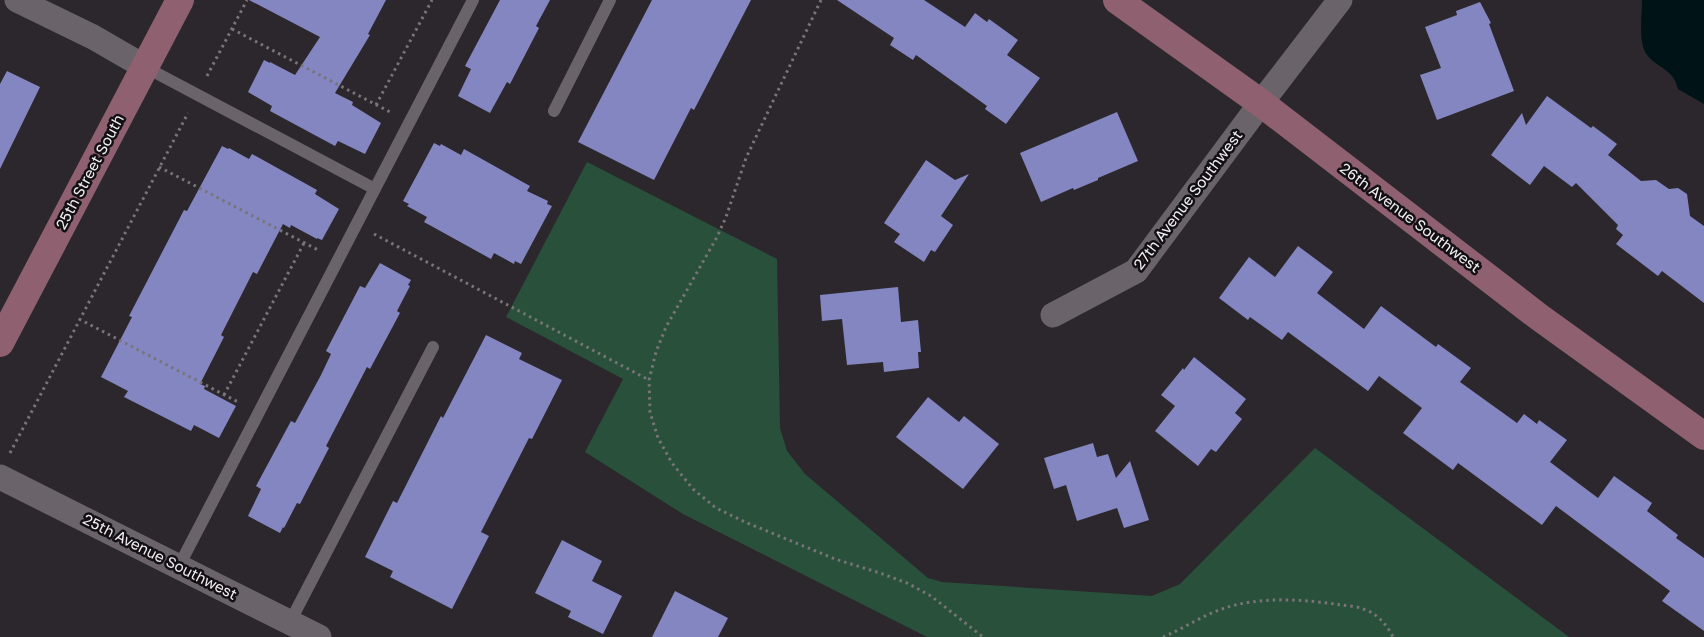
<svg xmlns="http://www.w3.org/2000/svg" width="1704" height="637" viewBox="0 0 1704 637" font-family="'Golos Text',sans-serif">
<rect width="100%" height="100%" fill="#2c272c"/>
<!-- green -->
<path fill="#29503b" d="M 587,162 L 777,259 L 780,428 L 787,451 L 805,474 L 928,578 L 942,582 L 1152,596 L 1180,584 L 1315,448 L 1569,637 L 927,637 L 683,514 L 585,452 L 623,379 L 506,317 Z"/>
<!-- water -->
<path fill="#001317" d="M 1642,0 L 1704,0 L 1704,104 L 1678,89 C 1673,68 1658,69 1647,55 C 1638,43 1642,15 1642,0 Z"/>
<!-- building -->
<path fill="#8386c1" d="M 249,0 L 386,0 L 368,34 L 370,35 L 335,93 L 353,102 L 352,105 L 381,123 L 365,154 L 338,141 L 335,146 L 270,111 L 272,106 L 248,92 L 264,60 L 270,63 L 270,62 L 295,75 L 320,37 Z
M 500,0 L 550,0 L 536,26 L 539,28 L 510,84 L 507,82 L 490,113 L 458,96 L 471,69 L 465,66 Z
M 652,0 L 751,0 L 694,110 L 691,108 L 654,180 L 578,142 Z
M 837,0 L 924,0 L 965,27 L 975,13 L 987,22 L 989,19 L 1018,40 L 1007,55 L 1040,78 L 1006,124 L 985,109 L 987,106 L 916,55 L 913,60 L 890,45 L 894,38 Z
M 1480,2 L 1491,23 L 1489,24 L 1514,91 L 1437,120 L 1420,75 L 1441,68 L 1425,27 L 1457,15 L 1456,11 Z
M 7,71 L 40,87 L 0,169 L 0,84 Z
M 1547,96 L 1591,128 L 1593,126 L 1617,144 L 1608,155 L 1641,181 L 1656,180 L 1669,189 L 1678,188 L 1687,194 L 1690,216 L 1704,226 L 1704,303 L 1662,271 L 1658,276 L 1616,244 L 1623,235 L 1616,229 L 1618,225 L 1576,183 L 1572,187 L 1544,166 L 1530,185 L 1491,155 L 1522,113 L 1526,125 Z
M 1117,112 L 1138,161 L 1098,178 L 1098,180 L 1074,190 L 1073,188 L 1041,202 L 1020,153 Z
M 434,143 L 440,146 L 441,144 L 461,155 L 464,149 L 530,186 L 527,191 L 548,201 L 547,204 L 552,206 L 521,264 L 515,261 L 514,264 L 494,253 L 491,259 L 424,222 L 427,217 L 407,206 L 409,204 L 403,201 Z
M 222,146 L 228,149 L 229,148 L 249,159 L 252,154 L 317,190 L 315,194 L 339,209 L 322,240 L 317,238 L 317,239 L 291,225 L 290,228 L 283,224 L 257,274 L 253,272 L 221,335 L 224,337 L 200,384 L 205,386 L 204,389 L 236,406 L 219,438 L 194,425 L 191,431 L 124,397 L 128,391 L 101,377 L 132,317 L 129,316 L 184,210 L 187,211 Z
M 926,160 L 955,180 L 969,174 L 941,216 L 953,225 L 935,252 L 931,250 L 924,262 L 894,242 L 900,234 L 884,223 Z
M 1298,246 L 1333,272 L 1317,293 L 1364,329 L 1381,306 L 1436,347 L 1438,344 L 1471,368 L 1460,382 L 1517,423 L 1524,414 L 1537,424 L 1539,420 L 1567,440 L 1550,462 L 1598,498 L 1614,476 L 1652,503 L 1647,511 L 1678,535 L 1676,538 L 1704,558 L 1704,631 L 1662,601 L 1670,591 L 1556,506 L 1542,525 L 1458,463 L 1453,470 L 1403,433 L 1422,408 L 1379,376 L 1368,391 L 1288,332 L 1282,340 L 1250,317 L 1248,320 L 1219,298 L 1249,257 L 1275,277 Z
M 380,263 L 411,280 L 408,285 L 410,286 L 397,311 L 400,313 L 370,369 L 367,367 L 339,421 L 326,446 L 329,448 L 300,504 L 297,503 L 284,528 L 283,527 L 280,533 L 248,516 L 261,489 L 256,486 L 291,421 L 295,423 L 321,375 L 331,354 L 326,351 L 360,286 L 365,288 Z
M 898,287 L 901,322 L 918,320 L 921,352 L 918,352 L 919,368 L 884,372 L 883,362 L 847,365 L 842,319 L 822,321 L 820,295 Z
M 486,335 L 522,353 L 519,359 L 562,380 L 532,439 L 529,438 L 481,532 L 489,536 L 452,609 L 390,577 L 393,571 L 365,557 L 393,501 L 397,503 L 441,416 L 443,418 Z
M 1194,357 L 1246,399 L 1235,413 L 1242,419 L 1216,452 L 1211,449 L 1198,466 L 1155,431 L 1175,406 L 1161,395 L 1183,368 L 1184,370 Z
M 928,397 L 959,422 L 964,416 L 999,444 L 963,489 L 896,437 Z
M 1093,443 L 1097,457 L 1108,454 L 1116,478 L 1130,461 L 1149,520 L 1124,528 L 1117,508 L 1077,521 L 1066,485 L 1054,489 L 1044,458 Z
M 562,540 L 602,561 L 592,581 L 622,596 L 603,634 L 568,617 L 571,611 L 535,593 Z
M 675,591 L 728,618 L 718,637 L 652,637 Z"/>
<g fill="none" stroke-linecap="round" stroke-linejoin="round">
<!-- path -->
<path stroke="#787478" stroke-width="3" stroke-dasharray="2.5 4" stroke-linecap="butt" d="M 821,0 L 746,158 L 726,217 L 717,237 L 666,327 L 656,352 L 649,380 L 650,412 L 658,438 L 672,463 L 693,489 L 716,508 L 745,522 L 835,559 L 880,573 L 907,583 L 931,596 L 983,637
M 232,29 L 390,112
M 207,76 L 247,0
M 376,105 L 432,0
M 159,167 L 320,251
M 374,234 L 649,380
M 79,319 L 240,403
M 224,395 L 304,243
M 10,453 L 188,113
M 1163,637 C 1183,629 1203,615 1222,609 C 1259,596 1303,599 1341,605 C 1348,606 1356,606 1363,609 C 1377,613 1387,625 1393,637"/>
<!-- lane -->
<path stroke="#6a646a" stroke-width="12" d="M 145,67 L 375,189
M 554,111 L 610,0
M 179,566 L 473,0
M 290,622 L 433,347"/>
<!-- street -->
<path stroke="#6a646a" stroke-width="25" d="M 17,0 L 93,37 L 145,67
M 1053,315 L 1136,271 L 1261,103 L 1340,0
M 0,477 L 319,637"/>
<!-- secondary -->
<path stroke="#8f6070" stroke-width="28" d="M 1117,0 L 1261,103 L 1539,317 L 1704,436
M 0,343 L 180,0"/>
</g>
<g text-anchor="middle" stroke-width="5" stroke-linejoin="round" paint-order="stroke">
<!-- street labels -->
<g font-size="15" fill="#f1edf1" stroke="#131013">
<text transform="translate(90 172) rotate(-62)" y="5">25th Street South</text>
<text transform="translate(1188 200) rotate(-53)" y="5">27th Avenue Southwest</text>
<text transform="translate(1410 218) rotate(37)" y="5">26th Avenue Southwest</text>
<text transform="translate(160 557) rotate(27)" y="5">25th Avenue Southwest</text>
</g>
</g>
</svg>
